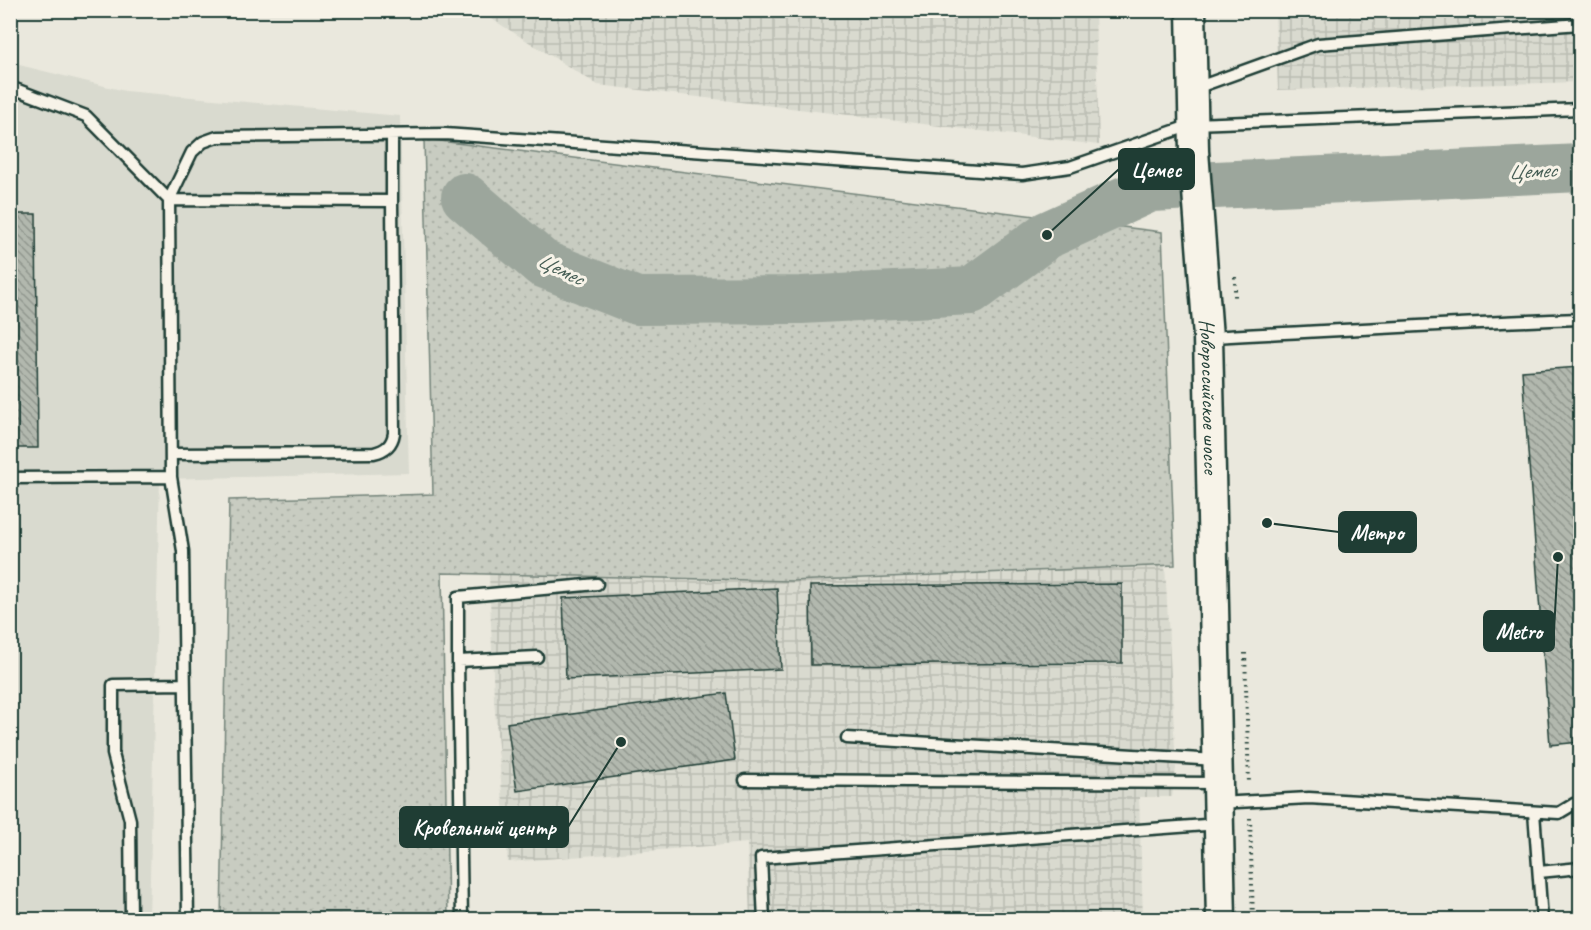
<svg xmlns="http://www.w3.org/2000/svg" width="1591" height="930" viewBox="0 0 1591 930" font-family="Caveat,sans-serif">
<defs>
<pattern id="industrial-grid" width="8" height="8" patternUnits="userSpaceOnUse" patternTransform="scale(1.5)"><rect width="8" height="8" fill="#d9dacf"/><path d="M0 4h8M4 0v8" fill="none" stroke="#babcb2"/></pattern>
<pattern id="grass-dots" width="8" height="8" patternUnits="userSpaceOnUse" patternTransform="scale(1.5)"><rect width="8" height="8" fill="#c8ccc1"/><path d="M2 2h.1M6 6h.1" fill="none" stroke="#abb0a6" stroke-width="1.8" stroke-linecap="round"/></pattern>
<pattern id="building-back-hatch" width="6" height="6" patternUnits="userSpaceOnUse" patternTransform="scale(1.5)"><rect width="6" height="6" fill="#b2b8ae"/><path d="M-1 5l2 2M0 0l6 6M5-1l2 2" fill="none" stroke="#90978e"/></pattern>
</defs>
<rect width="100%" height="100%" fill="#eae8dd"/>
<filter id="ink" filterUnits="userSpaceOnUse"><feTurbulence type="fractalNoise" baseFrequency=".0167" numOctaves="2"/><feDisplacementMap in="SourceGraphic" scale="12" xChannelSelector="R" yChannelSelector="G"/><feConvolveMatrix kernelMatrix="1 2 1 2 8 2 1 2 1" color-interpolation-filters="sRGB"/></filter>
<g filter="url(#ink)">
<!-- built -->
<path fill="#d9dacf" d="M 11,63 L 125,91 L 400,116 L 409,473 L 160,479 L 149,919 L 11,920 Z"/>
<!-- industrial -->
<path fill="url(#industrial-grid)" d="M 479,11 L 1095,11 L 1099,145 L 598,85 Z
M 1275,11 L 1580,11 L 1580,82 L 1278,90 Z
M 1165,565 L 1176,768 L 1172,797 L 1139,797 L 1143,919 L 750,919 L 747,843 L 508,862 L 494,699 L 489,574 L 792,581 Z"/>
<!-- grass -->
<path fill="url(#grass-dots)" stroke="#74847a" stroke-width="1.5" d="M 424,139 L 1162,232 L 1175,565 L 792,581 L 442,573 L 448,919 L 221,920 L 229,500 L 433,494 Z"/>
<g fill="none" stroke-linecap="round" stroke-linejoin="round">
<!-- river -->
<path stroke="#9ca69c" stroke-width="48" d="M 465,197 L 543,264 L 637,301 L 801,300 L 971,291 L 1047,235 L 1151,188 L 1580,168"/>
</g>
<!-- building -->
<path fill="url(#building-back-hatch)" stroke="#1f3d34" stroke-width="1.5" d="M 10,214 L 36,214 L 38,448 L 10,448 Z
M 1580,367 L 1580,742 L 1550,745 L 1522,371 Z
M 1122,584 L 1122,663 L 811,665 L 810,586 Z
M 777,588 L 781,669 L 566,679 L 563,598 Z
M 726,693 L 735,760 L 517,791 L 507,723 Z"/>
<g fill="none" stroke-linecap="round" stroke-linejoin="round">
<!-- service casing -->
<g stroke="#1f3d34" stroke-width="15">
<path id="service" d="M 10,87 L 86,116 L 169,200 L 392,201 L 394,433 C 392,445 386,450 374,453 L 171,454
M 1193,89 L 1318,44 L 1580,24
M 392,134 L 392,201
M 1208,337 C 1332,331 1456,323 1580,319
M 10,478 L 171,477
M 458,661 L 458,597 L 597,584
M 847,738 L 1217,760
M 745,780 L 1218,783
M 1218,803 L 1309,798 L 1559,813 L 1574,804 L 1580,803
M 1534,812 L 1542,920
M 1539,872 L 1580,868
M 131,920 L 130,820 L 113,754 L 113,685 L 184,684
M 188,920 L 183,551 L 171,477 L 169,200 L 192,152 L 203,142 L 217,137 L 445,134 L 1022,174 L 1070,167 L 1194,124 L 1580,109
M 462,920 L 458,661 L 537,657
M 764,920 L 761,858 L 1219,824"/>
</g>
<!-- secondary casing -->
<g stroke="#1f3d34" stroke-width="33">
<g id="secondary">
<path id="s1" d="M 1191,10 L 1194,151 L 1208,337 L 1221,920"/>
</g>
</g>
<!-- path -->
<path stroke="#1f3d34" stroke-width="4" stroke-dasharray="1.5 4.5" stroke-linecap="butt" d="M 1235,277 L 1235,301
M 1245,653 L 1249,784
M 1250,818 L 1253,920
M 1575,823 L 1577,851"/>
<!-- service -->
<use href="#service" stroke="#f7f3e8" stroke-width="10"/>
<!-- secondary -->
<use href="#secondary" stroke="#f7f3e8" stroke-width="28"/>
</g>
</g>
<g text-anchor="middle" stroke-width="6" stroke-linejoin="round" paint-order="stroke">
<!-- street labels -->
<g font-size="21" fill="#1f3d34" stroke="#f7f3e8">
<text dy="7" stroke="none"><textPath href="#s1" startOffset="387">Новороссийское шоссе</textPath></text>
</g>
<!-- water labels -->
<g font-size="22" font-style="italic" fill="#445c53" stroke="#f7f3e8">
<text transform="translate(1532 170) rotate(-3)" y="8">Цемес</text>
<text transform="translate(561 268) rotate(26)" y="8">Цемес</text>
</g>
</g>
<!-- callouts -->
<path fill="none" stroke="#1f3d34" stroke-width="2" d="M1047 235L1119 169M1267 523L1339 532M1558 557L1554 631M621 742L568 827"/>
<g fill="#1f3d34" stroke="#f7f3e8" stroke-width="2">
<circle cx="1047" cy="235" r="6"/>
<circle cx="1267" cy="523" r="6"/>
<circle cx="1558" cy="557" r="6"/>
<circle cx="621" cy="742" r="6"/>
</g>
<g fill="#1f3d34" stroke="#1f3d34" stroke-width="2">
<rect x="1119" y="149" width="75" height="40" rx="6"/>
<rect x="1339" y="512" width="77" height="40" rx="6"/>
<rect x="1484" y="611" width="70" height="40" rx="6"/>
<rect x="400" y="807" width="168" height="40" rx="6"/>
</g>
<g font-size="22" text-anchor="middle" font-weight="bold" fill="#fff">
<text x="1156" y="177">Цемес</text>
<text x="1377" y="540">Метро</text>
<text x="1519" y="639">Metro</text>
<text x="484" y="835">Кровельный центр</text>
</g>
<!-- margin -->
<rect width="1591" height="930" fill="none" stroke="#f7f3e8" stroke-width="36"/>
<rect x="18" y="18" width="1555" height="894" fill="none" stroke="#1f3d34" stroke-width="2" filter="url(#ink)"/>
</svg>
